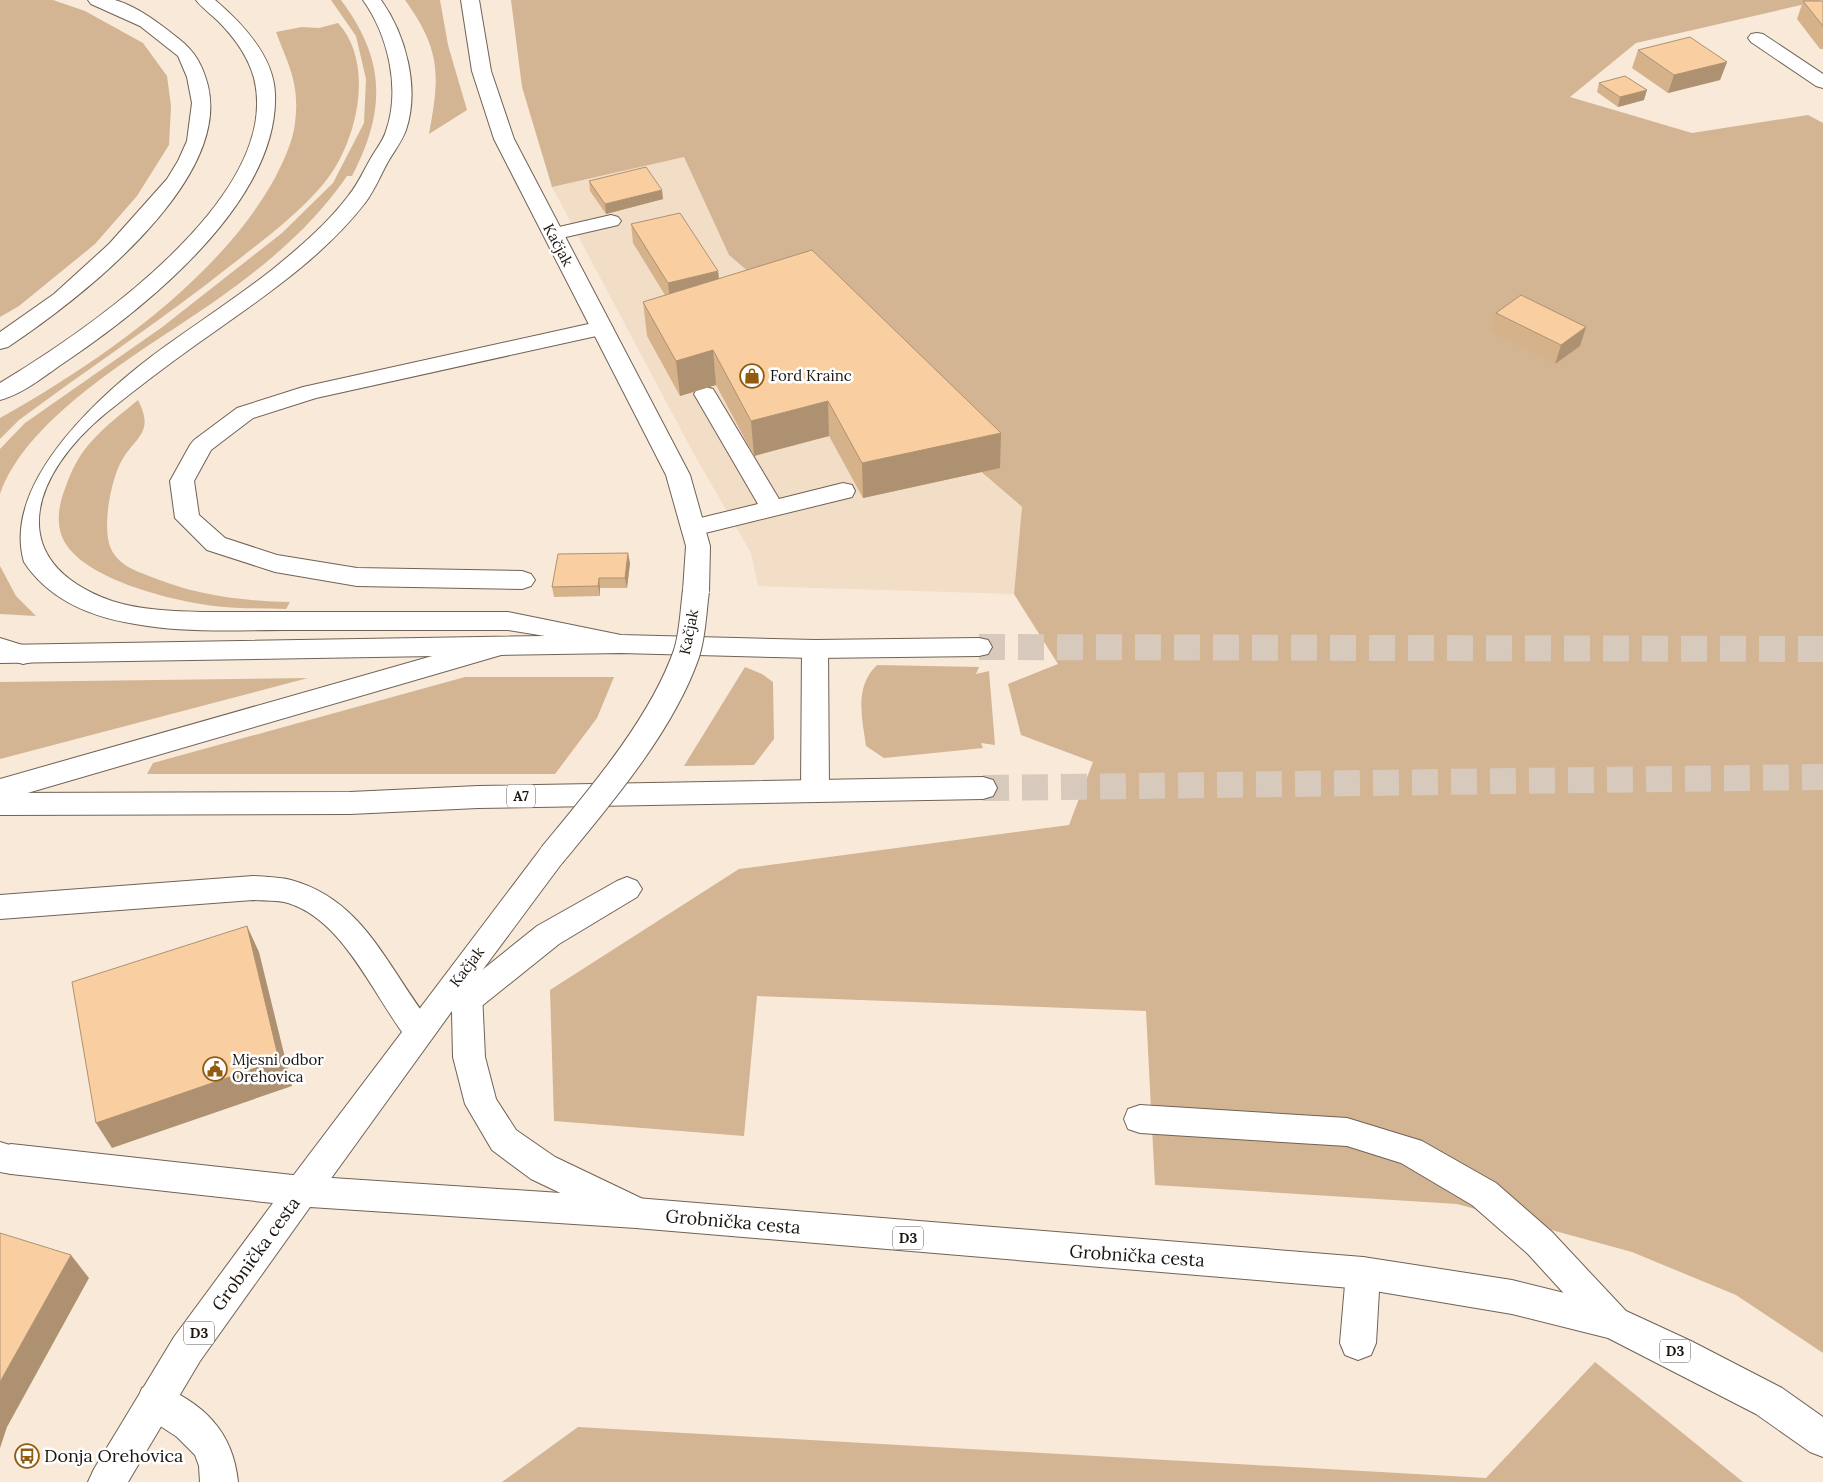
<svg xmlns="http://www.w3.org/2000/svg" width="1823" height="1482" viewBox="0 0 1823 1482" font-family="Lora,serif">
<rect width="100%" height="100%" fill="#f8e9d9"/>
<!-- built -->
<path fill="#f2ddc7" d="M 684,157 L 729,255 L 1022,508 L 1014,594 L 758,586 L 751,553 L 695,456 L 552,187 Z"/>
<!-- green -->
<path fill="#d3b493" d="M 0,0 L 53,0 L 85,11 L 143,43 L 167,76 L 171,106 L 169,145 L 137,196 L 95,244 L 19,306 L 0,317 Z
M 331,0 L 341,0 C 386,60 386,111 352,176 L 347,176 C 312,227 266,265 215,301 C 148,348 28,414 0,494 L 0,449 L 25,423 L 161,328 L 282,233 L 333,183 L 364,123 L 366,79 L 356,36 Z
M 405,0 L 440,0 L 448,45 L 467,110 L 429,134 C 440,75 441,50 405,0 Z
M 511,0 L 1823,0 L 1636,43 L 1570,97 L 1692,133 L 1808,115 L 1823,123 L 1823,1353 L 1736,1295 L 1632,1252 L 1457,1204 L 1155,1185 L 1146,1011 L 757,996 L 744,1136 L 554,1121 L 550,990 L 739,869 L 1069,825 L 1093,762 L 1021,735 L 1008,684 L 1058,664 L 1014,594 L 1022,507 L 729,255 L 684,157 L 552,187 L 522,87 Z
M 338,23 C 377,65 356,150 319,189 C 293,218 261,242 230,266 C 162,320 89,368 19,420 L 0,439 L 0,418 C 100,362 221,278 276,176 C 284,160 293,141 295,123 C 300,83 289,67 276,32 L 302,27 L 319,28 Z
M 138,400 C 156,436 133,436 119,466 C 110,486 100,535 114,554 C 122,566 136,571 149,576 C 195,595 240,601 290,602 L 286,609 C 263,608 238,609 214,606 C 173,601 75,578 61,534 C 56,518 60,501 66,486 C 71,471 79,455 90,443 C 104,427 121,414 138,400 Z
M 0,566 L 16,596 L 36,616 L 0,614 Z
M 877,665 L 979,667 L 976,674 L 989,671 L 995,745 L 981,743 L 983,748 L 884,758 L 866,746 C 862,717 854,687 877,665 Z
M 745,667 L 762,674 L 773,682 L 774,739 L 754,765 L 684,766 Z
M 465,677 L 614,677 L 597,718 L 555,774 L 147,774 L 153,763 Z
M 308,678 L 0,759 L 0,682 Z
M 1595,1362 L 1743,1482 L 502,1482 L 578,1427 L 1486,1478 Z"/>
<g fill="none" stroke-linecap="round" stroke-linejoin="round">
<!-- trunk-tunnel -->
<path stroke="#d7c9bb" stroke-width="26" stroke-dasharray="26 13" stroke-linecap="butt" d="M 979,647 L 1823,649
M 983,788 L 1823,777"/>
<!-- service casing -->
<g stroke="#706255" stroke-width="2">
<path id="service" d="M 611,215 L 618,217 L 621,221 L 618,225 L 553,240 L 546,238 L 543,234 L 546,230 Z
M 602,321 L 610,323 L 613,328 L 610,333 L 316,398 L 253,418 L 211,450 L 194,481 L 199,515 L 225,538 L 277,555 L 357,568 L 522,571 L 531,574 L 535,580 L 531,586 L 522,589 L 357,586 L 275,572 L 207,550 L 175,518 L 170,481 L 190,445 L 194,440 L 237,408 L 303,387 Z
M 705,387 L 713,389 L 779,499 L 843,483 L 852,485 L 855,491 L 852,497 L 693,536 L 684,534 L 681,528 L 684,522 L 758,504 L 694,394 L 697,389 Z
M 499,637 L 508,639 L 512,646 L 508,653 L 0,801 L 0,779 Z
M 815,640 L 824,642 L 828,649 L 829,791 L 825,799 L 815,802 L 805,799 L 801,791 L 802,649 L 806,642 Z
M 253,876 C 266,877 279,877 291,880 C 364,900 387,967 430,1022 L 435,1031 L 430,1040 L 419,1044 L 408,1040 C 374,997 344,920 288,903 C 277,900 264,901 253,900 L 0,919 L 0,895 Z
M 627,877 L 637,881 L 642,889 L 637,897 L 559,944 L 478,1009 L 467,1013 L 456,1009 L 452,1000 L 456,991 L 537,926 L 617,881 Z
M 1140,1105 L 1347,1118 L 1422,1141 L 1496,1183 L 1552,1232 L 1625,1310 L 1631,1322 L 1625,1334 L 1613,1339 L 1601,1334 L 1528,1254 L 1472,1205 L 1401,1163 L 1347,1146 L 1140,1133 L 1128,1129 L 1124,1119 L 1128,1109 Z
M 1363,1257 L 1375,1262 L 1380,1273 L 1376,1343 L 1371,1355 L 1358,1360 L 1345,1355 L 1340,1343 L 1346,1273 L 1351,1262 Z
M 155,1383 C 202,1402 233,1430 238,1482 L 200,1482 L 199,1466 L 195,1455 L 177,1437 L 142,1414 L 137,1401 L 142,1388 Z"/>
</g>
<!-- minor casing -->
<g stroke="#706255" stroke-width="2">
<path id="minor" d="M 1757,33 L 1763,34 L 1823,74 L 1823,88 L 1816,86 L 1751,42 L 1748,38 L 1751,34 Z"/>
</g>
<!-- secondary casing -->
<g stroke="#706255" stroke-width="2">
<path id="secondary" d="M 461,0 L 479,0 L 491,71 L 514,139 L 690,475 L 710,546 L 709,591 L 705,597 L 696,600 L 687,597 L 683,591 L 686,546 L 666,475 L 494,139 L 472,71 Z
M 552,844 L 562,847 L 567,855 L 562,863 L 481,972 L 485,1057 L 496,1099 L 516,1130 L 555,1157 L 645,1200 L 650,1211 L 645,1222 L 633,1226 L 621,1222 L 531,1179 L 492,1150 L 465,1104 L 453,1057 L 452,1011 L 314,1202 L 302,1206 L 290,1202 L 285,1191 L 290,1180 L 542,847 Z"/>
</g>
<!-- primary casing -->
<g stroke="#706255" stroke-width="2">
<path id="primary" d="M 11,1144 L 302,1176 L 636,1198 L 1363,1257 L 1512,1280 L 1613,1305 L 1691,1341 L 1782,1388 L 1823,1417 L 1823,1457 L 1810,1452 L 1756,1414 L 1608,1338 L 1512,1314 L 1363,1289 L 636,1228 L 310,1207 L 200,1361 L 128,1482 L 88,1482 L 94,1469 L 174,1337 L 273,1203 L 11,1174 L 0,1170 L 0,1148 Z"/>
</g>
<!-- trunk casing -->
<g stroke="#706255" stroke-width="2">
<path id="trunk" d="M 196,0 L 215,0 C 242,23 274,56 275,94 C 279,200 149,305 68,360 C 48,373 24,394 0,400 L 0,383 C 86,331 284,197 254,78 C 248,56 234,37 218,21 C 211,14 202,8 196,0 Z
M 363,0 L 381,0 C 406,35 420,88 406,130 C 402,141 395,150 389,160 C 381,174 375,190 365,203 C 320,261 256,302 197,344 C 166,366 136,389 106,413 C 32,474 0,561 112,601 C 140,610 172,611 202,612 L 508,612 L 621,635 L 815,640 L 979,638 L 988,640 L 992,647 L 988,654 L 979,656 L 815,658 L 621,653 L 0,663 L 0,645 L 545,636 L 508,630 C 433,630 358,630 284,630 C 234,630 184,633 135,624 C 91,617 49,600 24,562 C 0,479 111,385 167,345 C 202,320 239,296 273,269 C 300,247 328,223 349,195 C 358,184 364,170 371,158 C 376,149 383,141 386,131 C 401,89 388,35 363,0 Z
M 983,777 L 993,780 L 997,788 L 993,796 L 983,799 L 478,808 L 350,814 L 0,815 L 0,793 L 350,792 L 478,786 Z"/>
</g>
<!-- motorway casing -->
<g stroke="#706255" stroke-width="2">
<path id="motorway" d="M 88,0 C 96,0 107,0 115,0 C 139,7 160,24 179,39 C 196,52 203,67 208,86 C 231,183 78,300 8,347 L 0,349 L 0,332 L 54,294 L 109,244 L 167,179 L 178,161 L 187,141 L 192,103 L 187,77 L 178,56 L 140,26 L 91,4 Z
M 0,638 L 32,648 L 36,655 L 32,662 L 23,664 L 0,657 Z
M 0,1142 L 23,1149 L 28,1159 L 23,1169 L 11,1174 L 0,1172 Z"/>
</g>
<!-- service -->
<use href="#service" fill="#fff" fill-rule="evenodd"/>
<!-- minor -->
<use href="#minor" fill="#fff" fill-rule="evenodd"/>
<!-- secondary -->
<use href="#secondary" fill="#fff" fill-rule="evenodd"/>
<!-- primary -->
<use href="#primary" fill="#fff" fill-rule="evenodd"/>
<!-- trunk -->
<use href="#trunk" fill="#fff" fill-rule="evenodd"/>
<!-- motorway -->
<use href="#motorway" fill="#fff" fill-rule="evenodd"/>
<!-- secondary-bridge casing -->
<g stroke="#706255" stroke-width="28" stroke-linecap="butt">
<path id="secondary-bridge" d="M 552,855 C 599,798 661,726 686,655 C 693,635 693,612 696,591"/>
</g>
<!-- secondary-bridge -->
<use href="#secondary-bridge" stroke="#fff" stroke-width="26"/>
</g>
<!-- wall -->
<path fill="#d6b28b" d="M 1803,1 L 1823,1 L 1823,49 L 1820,49 L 1797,19 Z
M 1638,50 L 1727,62 L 1720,80 L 1668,93 L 1632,68 Z
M 1599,83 L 1644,100 L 1618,107 L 1597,92 Z
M 589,181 L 663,199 L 606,214 L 590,191 Z
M 631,224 L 718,271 L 719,278 L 1000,468 L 863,498 L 829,436 L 754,456 L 716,385 L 680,396 L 647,336 L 643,302 L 665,295 L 633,243 Z
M 1496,313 L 1586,327 L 1580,346 L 1555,364 L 1491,332 Z
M 630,563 L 627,588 L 600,588 L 600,596 L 554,597 L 552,587 Z"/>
<!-- shaded-wall -->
<path fill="#ae9171" d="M 1727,62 L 1720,80 L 1668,93 L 1674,75 Z
M 1647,90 L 1644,100 L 1618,107 L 1620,97 Z
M 662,190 L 663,199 L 606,214 L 605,204 Z
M 718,271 L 720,290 L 670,302 L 668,283 Z
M 1586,327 L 1580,346 L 1555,364 L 1561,345 Z
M 713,350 L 716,385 L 680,396 L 676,361 Z
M 828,401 L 829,436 L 754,456 L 751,421 Z
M 1001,433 L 1000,468 L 863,498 L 862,463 Z
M 628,553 L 630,563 L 627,588 L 625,578 Z
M 599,578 L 600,588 L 600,596 L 598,586 Z
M 247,926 L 259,952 L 292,1086 L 112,1148 L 96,1123 Z
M 71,1255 L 89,1278 L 7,1427 L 0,1448 L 0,1382 Z"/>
<!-- building -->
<path fill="#f9cfa2" stroke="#ae9171" d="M 1803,1 L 1823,1 L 1823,26 Z
M 1690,37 L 1727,62 L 1674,75 L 1638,50 Z
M 1625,76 L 1647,90 L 1620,97 L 1599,83 Z
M 646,167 L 662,190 L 605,204 L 589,181 Z
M 680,213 L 718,271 L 668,283 L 631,224 Z
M 812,250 L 1001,433 L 862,463 L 828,401 L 751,421 L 713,350 L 676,361 L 643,302 Z
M 1521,295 L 1586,327 L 1561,345 L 1496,313 Z
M 628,553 L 625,578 L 599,578 L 598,586 L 552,587 L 558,554 Z
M 247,926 L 279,1060 L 96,1123 L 72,982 Z
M 0,1233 L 71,1255 L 0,1382 Z"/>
<!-- icons -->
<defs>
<g id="shop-ring" transform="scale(1.25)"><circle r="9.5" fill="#fff" stroke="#915b10" stroke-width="1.5"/><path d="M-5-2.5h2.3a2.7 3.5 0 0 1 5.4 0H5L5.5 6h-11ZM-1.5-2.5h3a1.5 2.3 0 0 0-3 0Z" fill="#915b10"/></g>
<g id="civic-ring" transform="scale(1.25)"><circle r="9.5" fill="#fff" stroke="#915b10" stroke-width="1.5"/><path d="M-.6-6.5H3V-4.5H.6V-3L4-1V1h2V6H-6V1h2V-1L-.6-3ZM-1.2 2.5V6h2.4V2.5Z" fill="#915b10"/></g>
<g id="bus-ring" transform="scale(1.25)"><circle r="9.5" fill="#fff" stroke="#915b10" stroke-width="1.5"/><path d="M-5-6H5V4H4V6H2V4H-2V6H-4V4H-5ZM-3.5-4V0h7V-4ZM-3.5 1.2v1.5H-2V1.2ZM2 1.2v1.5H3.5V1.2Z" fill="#915b10"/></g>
</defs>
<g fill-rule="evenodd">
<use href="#shop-ring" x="752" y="376"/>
<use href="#civic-ring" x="215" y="1069"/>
<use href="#bus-ring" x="27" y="1456"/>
</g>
<g text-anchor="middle" stroke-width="5" stroke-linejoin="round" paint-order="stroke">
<!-- shield labels -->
<g fill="#fff" stroke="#605c58" stroke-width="1">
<rect x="507" y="784.5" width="28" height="23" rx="4"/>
<rect x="893" y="1226.5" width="30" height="23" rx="4"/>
<rect x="184" y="1321.5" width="30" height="23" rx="4"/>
<rect x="1660" y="1339.5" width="30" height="23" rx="4"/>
</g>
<g font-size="14" font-weight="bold" fill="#1c1611">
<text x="521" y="801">A7</text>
<text x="908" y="1243">D3</text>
<text x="199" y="1338">D3</text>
<text x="1675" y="1356">D3</text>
</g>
<!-- street labels -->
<g font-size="15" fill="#1c1611" stroke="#fff">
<text transform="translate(558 245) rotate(62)" y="5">Kačjak</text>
<text transform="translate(689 632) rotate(-79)" y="5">Kačjak</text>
<text transform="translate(467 967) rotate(-53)" y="5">Kačjak</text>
</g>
<!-- poi labels -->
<g font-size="15" fill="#1c1611" stroke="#fff" text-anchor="start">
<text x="770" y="381">Ford Krainc</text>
<text x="232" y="1065">Mjesni odbor<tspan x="232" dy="17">Orehovica</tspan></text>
</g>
<!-- near-street labels -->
<g font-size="18" fill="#1c1611" stroke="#fff">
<text transform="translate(733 1222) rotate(5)" y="6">Grobnička cesta</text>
<text transform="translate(256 1254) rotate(-54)" y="6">Grobnička cesta</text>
<text transform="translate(1137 1256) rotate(4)" y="6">Grobnička cesta</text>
</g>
<!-- near-poi labels -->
<g font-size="18" fill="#1c1611" stroke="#fff" text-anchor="start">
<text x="44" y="1462">Donja Orehovica</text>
</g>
</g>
</svg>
